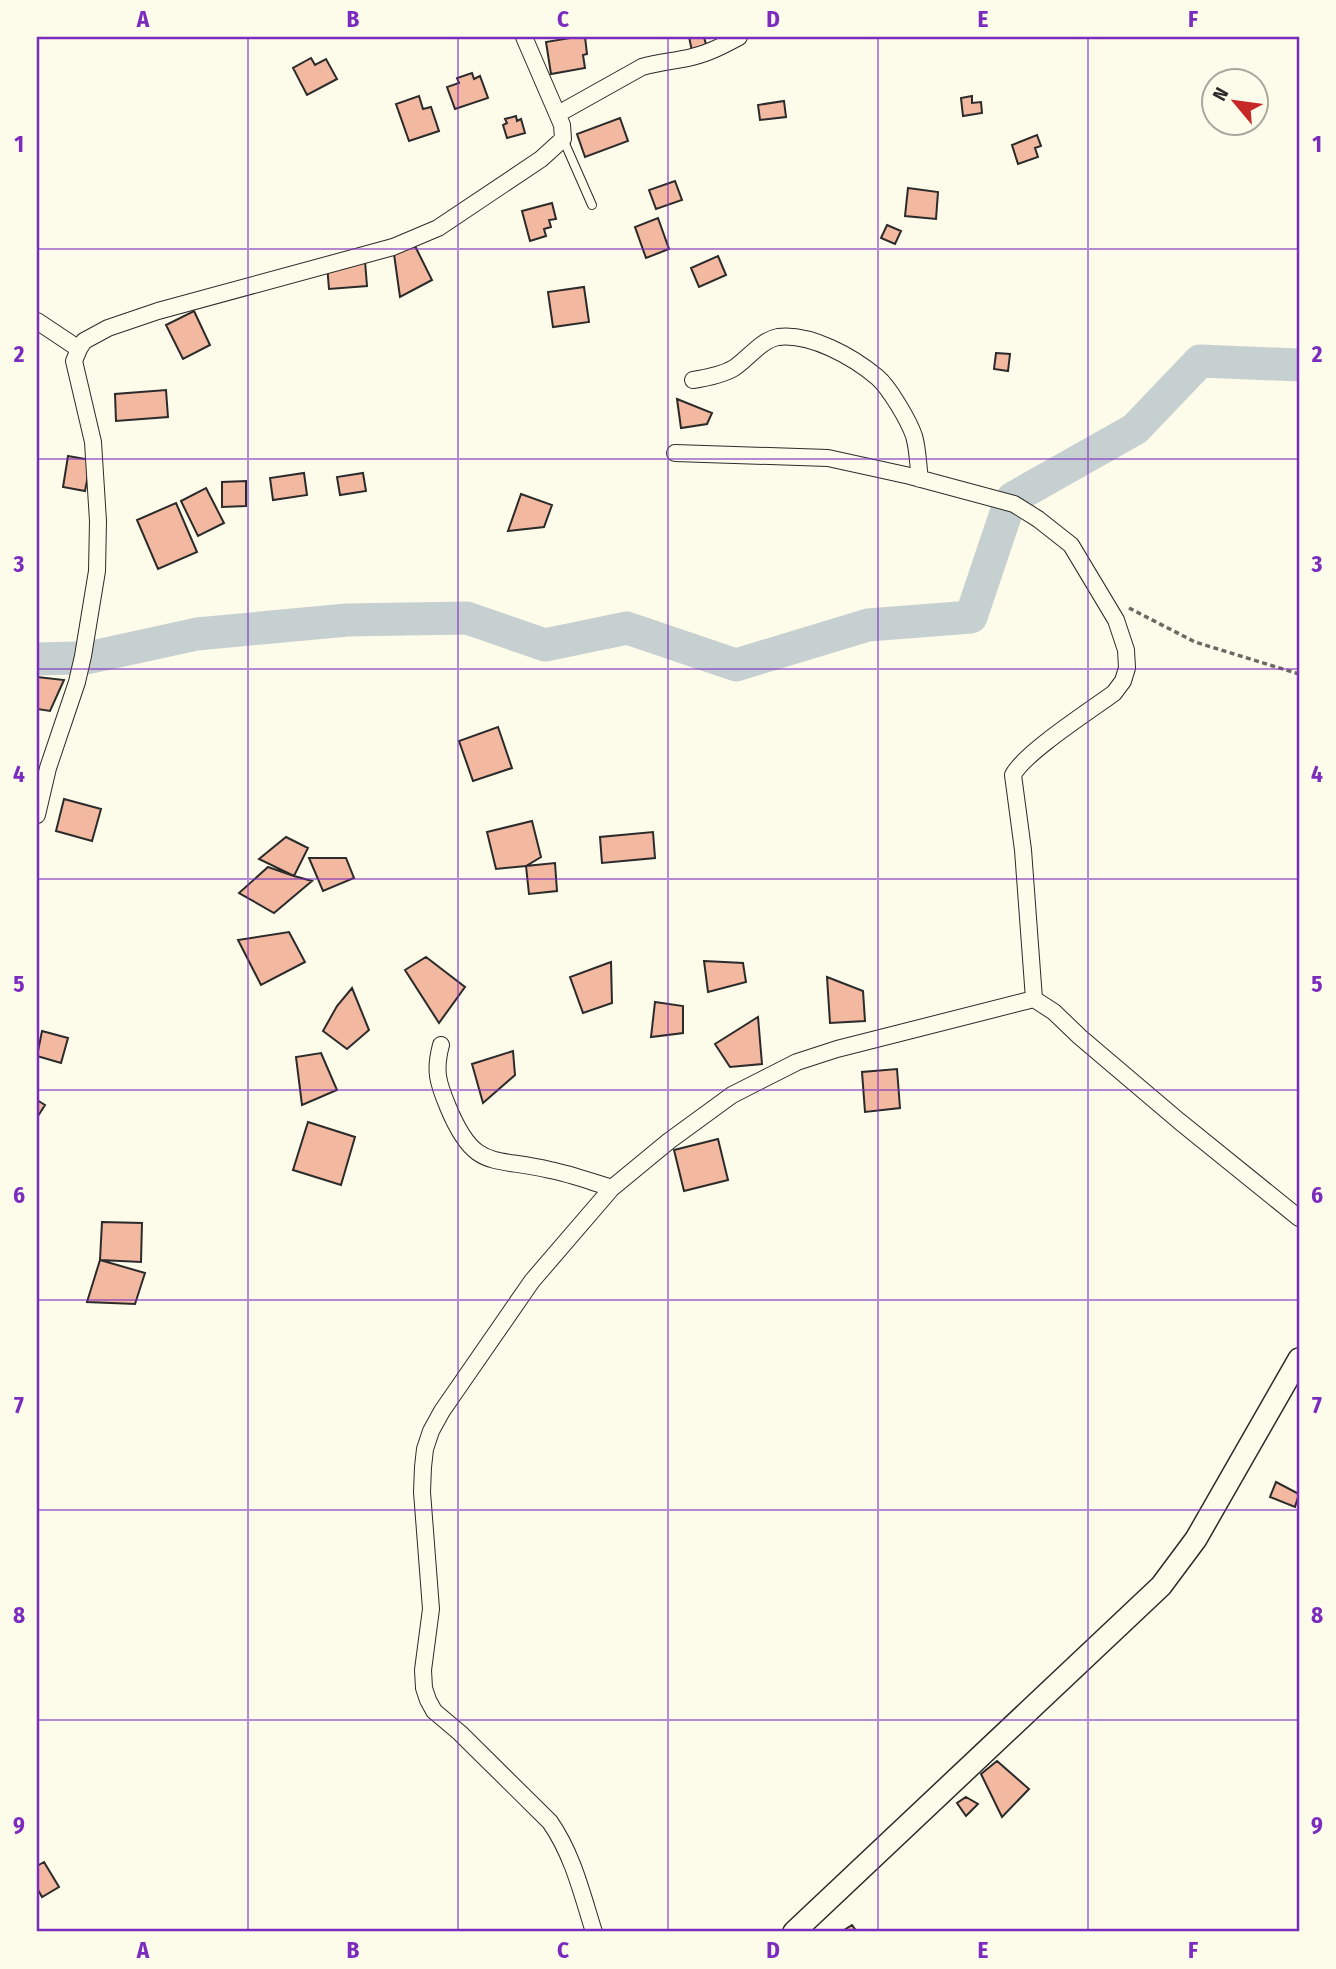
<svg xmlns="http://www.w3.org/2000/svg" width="1336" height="1969" viewBox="0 0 1336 1969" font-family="'Fira Sans Condensed',sans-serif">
<rect width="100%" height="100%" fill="#fdfbea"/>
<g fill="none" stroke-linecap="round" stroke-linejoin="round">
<!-- river -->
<path stroke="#c7d0d0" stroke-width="33" d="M 1013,498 L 1135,429 L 1200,361 L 1299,365
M 87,658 L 197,634 L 347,620 L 467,618 L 545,645 L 627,628 L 736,665 L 868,625 L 971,617 L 1008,507
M 37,659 L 77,658"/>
</g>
<!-- building -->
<path fill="#f2b8a0" stroke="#2b2b2b" stroke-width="2" d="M 576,37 L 585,37 L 587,54 L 583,55 L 585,68 L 551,74 L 546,42 Z
M 689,37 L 704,37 L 707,48 L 692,51 Z
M 311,58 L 315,65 L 326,59 L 337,79 L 307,95 L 293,68 Z
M 472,73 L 474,79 L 480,76 L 488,98 L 455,109 L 447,87 L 459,83 L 457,78 Z
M 419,96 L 423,109 L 431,107 L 439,131 L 409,141 L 396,104 Z
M 972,96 L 972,103 L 981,102 L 982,113 L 963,116 L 961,98 Z
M 784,101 L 786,117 L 760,120 L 758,105 Z
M 516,116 L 517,121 L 521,119 L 525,133 L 507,138 L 503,125 L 507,123 L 505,119 Z
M 620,118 L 628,141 L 585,157 L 577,134 Z
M 1037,135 L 1041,146 L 1035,148 L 1038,157 L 1018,164 L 1012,145 Z
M 675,181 L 682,200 L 656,209 L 649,190 Z
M 908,188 L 938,192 L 936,219 L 905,216 Z
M 552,203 L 556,219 L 549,220 L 551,227 L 544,229 L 546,236 L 530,241 L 522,211 Z
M 658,218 L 669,249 L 646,258 L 635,227 Z
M 887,225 L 901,231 L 895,244 L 881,238 Z
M 414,244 L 432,280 L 400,297 L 393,247 Z
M 718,256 L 726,275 L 699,287 L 691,268 Z
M 365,261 L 367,286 L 329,289 L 327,265 Z
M 584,287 L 589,322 L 553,327 L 548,292 Z
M 194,311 L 210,345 L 183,359 L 166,325 Z
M 996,353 L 1010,354 L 1008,371 L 994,369 Z
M 166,390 L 168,417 L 116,421 L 115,394 Z
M 677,399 L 712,413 L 707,424 L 681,428 Z
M 68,456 L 91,460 L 85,491 L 63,487 Z
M 304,473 L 307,495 L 273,500 L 270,478 Z
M 363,473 L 366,491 L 340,495 L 337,477 Z
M 246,481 L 246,506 L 222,507 L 222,482 Z
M 206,488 L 224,523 L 198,536 L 181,501 Z
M 521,494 L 552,505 L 544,527 L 508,531 Z
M 176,503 L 197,552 L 158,569 L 137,520 Z
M 37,677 L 64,680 L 50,711 L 37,709 Z
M 498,727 L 512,768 L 473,781 L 459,741 Z
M 64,799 L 101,809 L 92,841 L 56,831 Z
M 532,821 L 541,857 L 526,866 L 496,869 L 487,832 Z
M 653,832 L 655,858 L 602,863 L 600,837 Z
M 286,837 L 308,848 L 294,876 L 259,859 Z
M 309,858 L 346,858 L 354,878 L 323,891 Z
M 555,863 L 557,891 L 529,894 L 526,866 Z
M 268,867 L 294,876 L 312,881 L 274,913 L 239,893 Z
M 289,932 L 305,962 L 261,985 L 238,940 Z
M 426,957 L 465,987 L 439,1023 L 405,970 Z
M 704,961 L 743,963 L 746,982 L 708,992 Z
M 611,962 L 612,1003 L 583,1013 L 570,977 Z
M 827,977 L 863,991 L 865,1021 L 830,1023 Z
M 352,988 L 369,1030 L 347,1049 L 323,1031 L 337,1006 Z
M 655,1002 L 683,1006 L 683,1033 L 651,1037 Z
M 758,1017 L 762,1064 L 730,1067 L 715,1044 Z
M 42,1031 L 68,1038 L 61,1063 L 37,1056 Z
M 513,1051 L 515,1075 L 483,1103 L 472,1064 Z
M 321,1053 L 337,1090 L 302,1105 L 296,1057 Z
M 897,1069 L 900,1108 L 865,1112 L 862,1072 Z
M 37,1100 L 45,1105 L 38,1116 L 37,1116 Z
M 308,1122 L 355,1137 L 341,1185 L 293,1170 Z
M 718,1139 L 728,1180 L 684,1191 L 674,1150 Z
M 102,1222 L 142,1223 L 141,1262 L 100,1260 Z
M 100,1260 L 145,1273 L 135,1304 L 87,1302 Z
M 1276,1482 L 1299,1494 L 1295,1507 L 1270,1497 Z
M 997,1761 L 1029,1789 L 1002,1817 L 981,1774 Z
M 966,1797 L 978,1804 L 966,1816 L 957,1803 Z
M 44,1862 L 59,1887 L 42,1897 L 37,1888 L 37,1866 Z
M 852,1925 L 857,1932 L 841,1932 Z"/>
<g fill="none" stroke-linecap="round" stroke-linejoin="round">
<!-- service casing -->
<g stroke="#2b2b2b" stroke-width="10">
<path id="service" d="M 563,139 L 592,205"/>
</g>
<!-- minor casing -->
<g stroke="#2b2b2b" stroke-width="18">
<path id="minor" d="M 558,114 L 642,67 C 659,62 676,61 692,57 C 709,53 724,45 739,37
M 37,321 L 79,349
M 693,380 C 706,378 722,375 734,368 C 748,359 761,340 778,337 C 811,333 853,357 877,377 C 889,387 909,421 914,436 C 918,449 918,466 920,479
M 675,453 L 828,458 L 910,476 L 1014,504 L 1038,519 L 1071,545 L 1116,620 L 1126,650 L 1127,668 L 1123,681 L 1114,693 C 1091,710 1024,753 1013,775 L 1023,850 L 1034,999
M 37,815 L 48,768 L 77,682 L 83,656 L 97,571 L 98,521 L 93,442 L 74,361 L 79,349 L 84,341 L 108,328 L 158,311 L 393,247 L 438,228 L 541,159 L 563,139 L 562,125 L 524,37
M 441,1045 C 434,1071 438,1083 448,1107 C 475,1172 492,1156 550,1170 C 571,1174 592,1182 612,1188
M 594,1932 C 582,1894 573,1855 550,1822 L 460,1733 L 434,1711 L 428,1700 L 424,1688 L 423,1670 L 431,1609 L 422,1492 L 423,1467 L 425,1449 L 431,1431 L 442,1411 L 532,1281 L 612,1188 L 669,1141 L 732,1095 L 797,1062 L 837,1049 L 1034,999 L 1054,1012 L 1080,1037 L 1179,1121 L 1299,1218"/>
</g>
<!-- tertiary casing -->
<g stroke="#2b2b2b" stroke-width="24">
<path id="tertiary" d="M 794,1932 L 1161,1586 L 1196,1539 L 1299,1359"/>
</g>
<!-- path -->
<path stroke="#6a6964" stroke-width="3.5" stroke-dasharray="5 3.5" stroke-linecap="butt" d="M 1129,608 L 1195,642 L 1299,674"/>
<!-- service -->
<use href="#service" stroke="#fdfbea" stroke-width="8"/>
<!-- minor -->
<use href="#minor" stroke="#fdfbea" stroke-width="16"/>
<!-- tertiary -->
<use href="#tertiary" stroke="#fdfbea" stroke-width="21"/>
</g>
<!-- grid -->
<path fill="none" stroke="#7b2cbf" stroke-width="2" stroke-opacity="0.55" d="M 248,37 L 248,1932M 458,37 L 458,1932M 668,37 L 668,1932M 878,37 L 878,1932M 1088,37 L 1088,1932M 37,249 L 1299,249M 37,459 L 1299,459M 37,669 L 1299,669M 37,879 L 1299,879M 37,1090 L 1299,1090M 37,1300 L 1299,1300M 37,1510 L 1299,1510M 37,1720 L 1299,1720"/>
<!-- border -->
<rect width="1336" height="1969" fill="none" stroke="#fdfbea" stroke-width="77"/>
<!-- north arrow -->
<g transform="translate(1235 102) rotate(299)"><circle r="33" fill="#fdfbea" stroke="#a9a89e" stroke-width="2"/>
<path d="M0-5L12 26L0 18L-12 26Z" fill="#c62828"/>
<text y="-10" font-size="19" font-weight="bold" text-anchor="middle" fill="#2b2b2b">N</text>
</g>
<rect x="38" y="38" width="1260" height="1892" fill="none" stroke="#7b2cbf" stroke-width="2.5"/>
<g font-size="23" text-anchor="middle" font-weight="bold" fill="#7b2cbf">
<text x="143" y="27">A</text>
<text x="353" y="27">B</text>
<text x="563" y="27">C</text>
<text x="773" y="27">D</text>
<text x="983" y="27">E</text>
<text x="1193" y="27">F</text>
<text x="19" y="152">1</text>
<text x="1317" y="152">1</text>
<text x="19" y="362">2</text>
<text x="1317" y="362">2</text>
<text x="19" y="572">3</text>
<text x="1317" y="572">3</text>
<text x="19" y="782">4</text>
<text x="1317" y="782">4</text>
<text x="19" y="992">5</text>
<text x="1317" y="992">5</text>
<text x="19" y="1203">6</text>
<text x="1317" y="1203">6</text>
<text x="19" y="1413">7</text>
<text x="1317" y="1413">7</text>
<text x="19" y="1623">8</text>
<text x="1317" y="1623">8</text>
<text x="19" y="1833">9</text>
<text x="1317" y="1833">9</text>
<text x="143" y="1958">A</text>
<text x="353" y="1958">B</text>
<text x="563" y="1958">C</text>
<text x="773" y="1958">D</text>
<text x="983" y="1958">E</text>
<text x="1193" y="1958">F</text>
</g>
</svg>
